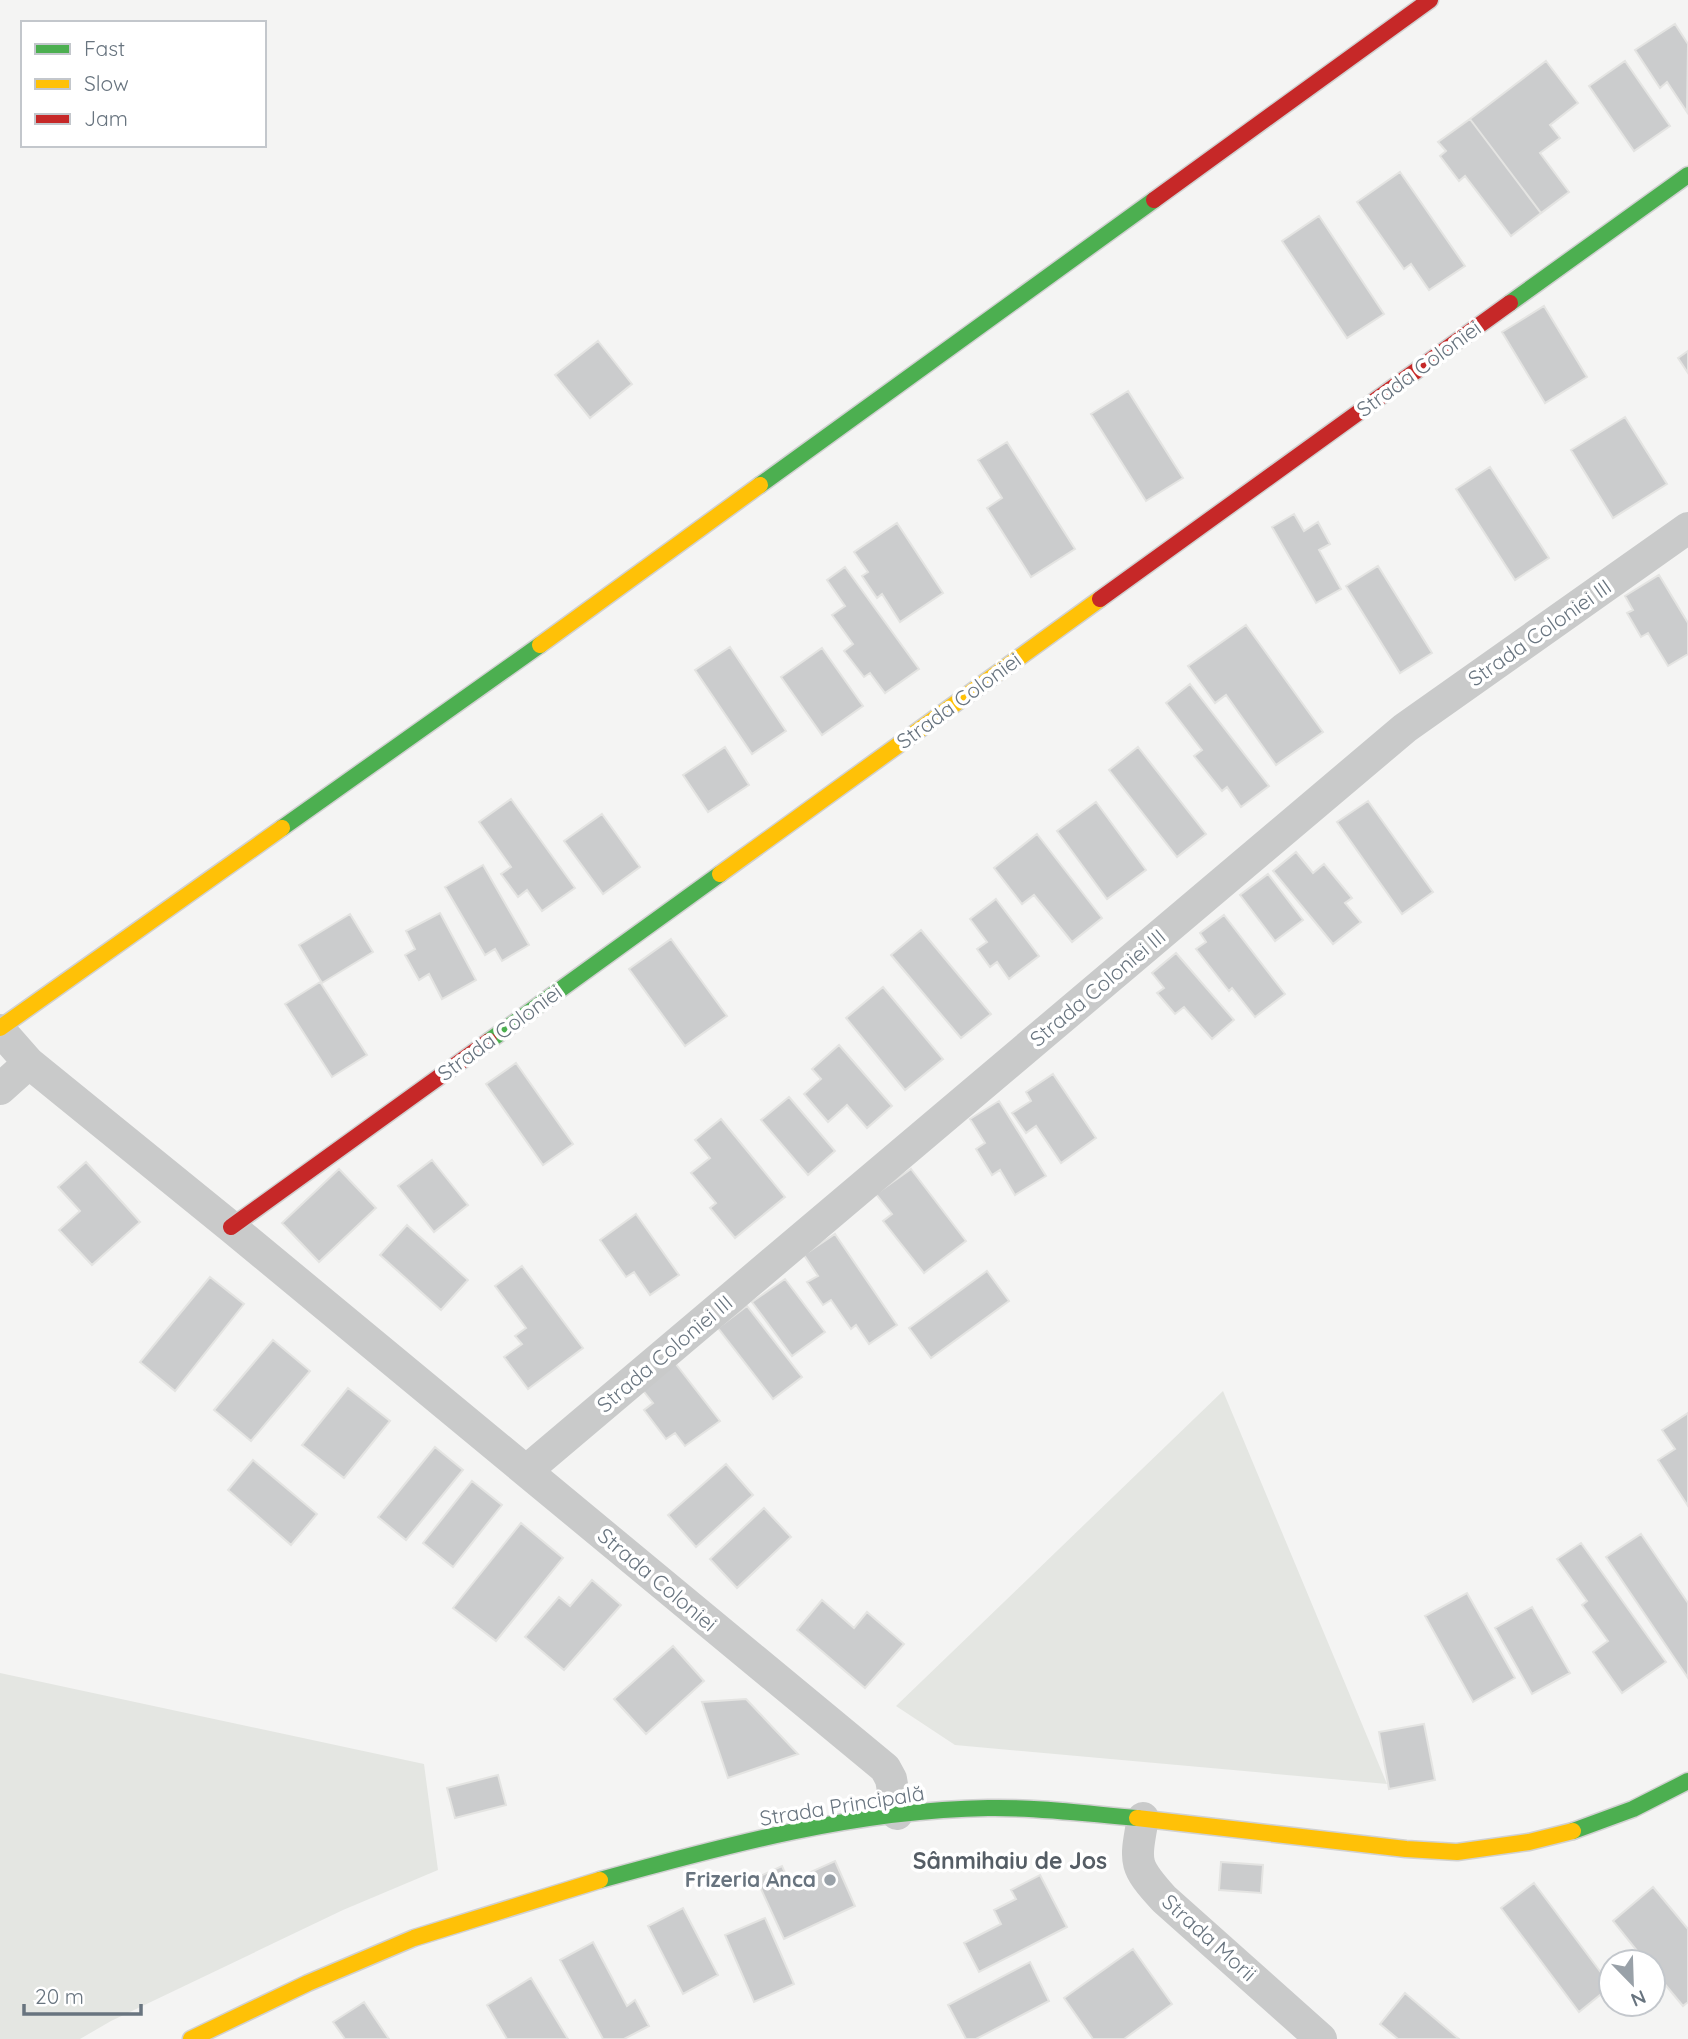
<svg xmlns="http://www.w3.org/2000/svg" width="1688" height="2039" viewBox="0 0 1688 2039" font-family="Quicksand,sans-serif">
<rect width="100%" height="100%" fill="#f4f4f3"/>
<!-- green -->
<path fill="#e4e6e2" d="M 1223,1391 L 1387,1784 L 955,1745 L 896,1706 Z
M 0,1673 L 424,1764 L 438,1870 L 343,1910 L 111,2021 L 80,2039 L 0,2039 Z"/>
<!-- building -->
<path fill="#cbcccd" stroke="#e4e4e2" stroke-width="2" d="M 1675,24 L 1688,44 L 1687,112 L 1667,82 L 1660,88 L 1635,50 Z
M 1546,61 L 1578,103 L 1550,125 L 1560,138 L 1540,153 L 1569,192 L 1541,213 L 1470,119 Z
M 1625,61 L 1670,126 L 1634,151 L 1589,86 Z
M 1470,119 L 1541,213 L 1511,236 L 1465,176 L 1459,181 L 1440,156 L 1446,151 L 1438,142 Z
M 1400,172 L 1465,266 L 1429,290 L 1411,264 L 1404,269 L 1357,202 Z
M 1319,216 L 1384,314 L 1347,338 L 1282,241 Z
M 1544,306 L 1587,377 L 1545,403 L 1502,332 Z
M 598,341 L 632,384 L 590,418 L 555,375 Z
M 1688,351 L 1688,373 L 1678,358 Z
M 1128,391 L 1183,478 L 1146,501 L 1091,414 Z
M 1625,417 L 1667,484 L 1613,518 L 1571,450 Z
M 1007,442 L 1075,549 L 1031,577 L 987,508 L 1002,498 L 978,460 Z
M 1490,467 L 1549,558 L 1515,580 L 1456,489 Z
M 1294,514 L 1304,531 L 1318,522 L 1330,544 L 1319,550 L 1341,589 L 1316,603 L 1272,527 Z
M 897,523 L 943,593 L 900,622 L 882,594 L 877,598 L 862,576 L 868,572 L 854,552 Z
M 1378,566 L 1432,653 L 1400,673 L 1346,586 Z
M 845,567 L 919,669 L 885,693 L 870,673 L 864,677 L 844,651 L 853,644 L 832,615 L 845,606 L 827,580 Z
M 1659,575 L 1688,623 L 1688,654 L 1668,666 L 1648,633 L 1641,637 L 1627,613 L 1633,610 L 1625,596 Z
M 1246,625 L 1323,732 L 1276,765 L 1226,695 L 1215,703 L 1188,666 Z
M 730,647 L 786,731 L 752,754 L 695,670 Z
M 822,648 L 863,706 L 822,735 L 781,677 Z
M 1190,684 L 1269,786 L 1241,807 L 1227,787 L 1222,791 L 1194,756 L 1202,750 L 1166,703 Z
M 725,747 L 749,785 L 708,812 L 683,775 Z
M 1138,747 L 1206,834 L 1177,857 L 1109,770 Z
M 511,799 L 575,888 L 542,911 L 527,890 L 518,897 L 501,874 L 511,867 L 479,822 Z
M 1368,801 L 1433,892 L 1402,914 L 1337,822 Z
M 1096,802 L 1146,870 L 1107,899 L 1057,831 Z
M 602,814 L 640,867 L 603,894 L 564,841 Z
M 1037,834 L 1102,918 L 1072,942 L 1034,895 L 1022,904 L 994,868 Z
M 1296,852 L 1313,873 L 1324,864 L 1352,898 L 1345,903 L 1361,922 L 1333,944 L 1273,871 Z
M 483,865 L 529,945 L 502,961 L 495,949 L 485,955 L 445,887 Z
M 1268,874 L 1303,920 L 1275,941 L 1240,895 Z
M 996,899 L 1039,956 L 1009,979 L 997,962 L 990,967 L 977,949 L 987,942 L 970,919 Z
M 440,913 L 476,980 L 442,999 L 429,974 L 419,980 L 405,955 L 415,949 L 406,931 Z
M 350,914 L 373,952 L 322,983 L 299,945 Z
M 1224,915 L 1285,994 L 1255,1017 L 1232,988 L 1229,991 L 1196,949 L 1206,942 L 1200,933 Z
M 921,930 L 991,1014 L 961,1038 L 891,955 Z
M 671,939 L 727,1016 L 685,1046 L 629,969 Z
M 1176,953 L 1234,1020 L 1212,1039 L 1184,1007 L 1175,1014 L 1157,993 L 1164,988 L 1152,973 Z
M 320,982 L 367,1055 L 332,1077 L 285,1004 Z
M 883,987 L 943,1059 L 905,1090 L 846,1018 Z
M 839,1045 L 892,1106 L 867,1128 L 847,1105 L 828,1122 L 804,1094 L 821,1079 L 812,1069 Z
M 516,1063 L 573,1144 L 543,1165 L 486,1084 Z
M 1053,1074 L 1096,1138 L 1061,1163 L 1036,1126 L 1026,1133 L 1012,1113 L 1031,1101 L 1026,1092 Z
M 789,1097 L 835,1151 L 808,1175 L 761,1120 Z
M 999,1101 L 1046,1176 L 1015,1195 L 1000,1170 L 992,1175 L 976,1149 L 985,1143 L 970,1119 Z
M 721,1119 L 785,1197 L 735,1238 L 710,1208 L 716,1203 L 691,1173 L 710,1158 L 695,1140 Z
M 432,1160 L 468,1205 L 434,1232 L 398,1186 Z
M 86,1162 L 140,1222 L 92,1265 L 59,1230 L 80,1211 L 58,1187 Z
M 339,1169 L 376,1208 L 319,1262 L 282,1223 Z
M 911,1169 L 966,1241 L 924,1273 L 883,1221 L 892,1214 L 876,1194 Z
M 636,1214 L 679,1275 L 650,1295 L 634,1272 L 626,1277 L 600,1240 Z
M 407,1225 L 468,1280 L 441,1310 L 380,1255 Z
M 835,1234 L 897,1325 L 869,1344 L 856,1325 L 851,1329 L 831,1300 L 823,1305 L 807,1282 L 818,1276 L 804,1255 Z
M 522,1266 L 583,1348 L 528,1389 L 504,1357 L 522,1344 L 515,1336 L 526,1328 L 495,1286 Z
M 987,1271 L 1009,1301 L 931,1358 L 909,1328 Z
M 210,1277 L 244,1304 L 175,1391 L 140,1362 Z
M 785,1279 L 825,1332 L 792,1356 L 752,1302 Z
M 747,1306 L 802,1377 L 773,1399 L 718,1328 Z
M 273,1340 L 310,1371 L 251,1441 L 214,1410 Z
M 675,1363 L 720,1421 L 685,1446 L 675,1433 L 666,1439 L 644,1410 L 653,1403 L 641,1388 Z
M 348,1388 L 390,1421 L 344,1478 L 302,1445 Z
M 1688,1413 L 1688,1506 L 1658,1460 L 1675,1449 L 1662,1430 Z
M 435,1447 L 463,1470 L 406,1540 L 378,1517 Z
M 253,1460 L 317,1514 L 291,1545 L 228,1490 Z
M 726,1464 L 753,1495 L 696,1547 L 668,1515 Z
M 472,1481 L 502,1505 L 453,1567 L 423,1543 Z
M 764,1508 L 791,1537 L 737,1588 L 710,1559 Z
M 521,1523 L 563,1558 L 496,1641 L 453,1608 Z
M 1641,1534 L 1688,1603 L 1688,1678 L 1606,1557 Z
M 1581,1543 L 1666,1662 L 1622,1693 L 1593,1652 L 1608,1641 L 1582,1605 L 1587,1601 L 1557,1559 Z
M 592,1580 L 621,1605 L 564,1670 L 525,1637 L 559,1597 L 570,1606 Z
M 1467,1593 L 1515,1678 L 1473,1702 L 1425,1616 Z
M 822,1600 L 854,1628 L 867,1612 L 904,1644 L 865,1688 L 797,1630 Z
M 1532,1607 L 1570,1673 L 1532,1694 L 1495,1628 Z
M 673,1646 L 704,1681 L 646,1734 L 614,1699 Z
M 746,1699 L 798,1754 L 728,1778 L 702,1702 Z
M 1424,1724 L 1435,1780 L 1389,1789 L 1379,1732 Z
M 498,1775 L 506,1805 L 455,1818 L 447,1788 Z
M 835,1861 L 855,1906 L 784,1939 L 756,1878 L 782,1866 L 789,1882 Z
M 1221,1862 L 1263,1865 L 1261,1893 L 1219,1890 Z
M 1040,1875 L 1067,1927 L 979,1972 L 964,1943 L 1001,1924 L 994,1910 L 1016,1899 L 1011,1890 Z
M 1534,1883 L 1611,1986 L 1579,2012 L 1501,1908 Z
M 1653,1887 L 1688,1929 L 1688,2002 L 1683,2006 L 1653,1970 L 1653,1962 L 1646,1962 L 1613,1921 Z
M 683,1908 L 718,1975 L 683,1994 L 648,1926 Z
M 765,1918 L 794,1984 L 754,2002 L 725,1935 Z
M 593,1942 L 627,2006 L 635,2000 L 649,2026 L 624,2039 L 603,2039 L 560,1960 Z
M 1133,1949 L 1172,2004 L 1124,2039 L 1093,2039 L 1064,1998 Z
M 1030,1962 L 1049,2001 L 976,2039 L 966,2039 L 948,2005 Z
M 531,1978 L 568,2039 L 507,2039 L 487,2005 Z
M 1405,1993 L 1459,2039 L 1398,2039 L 1380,2024 Z
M 364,2002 L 389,2039 L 345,2039 L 333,2022 Z"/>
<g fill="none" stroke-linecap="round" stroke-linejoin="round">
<!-- fast casing -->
<g stroke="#d1d1d1" stroke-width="19">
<path id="fast" d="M 1510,303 L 1688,175
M 760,485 L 1154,200
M 282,828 L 540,645
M 489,1041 L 720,874
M 1573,1831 L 1633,1809 L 1688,1781
M 600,1880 C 726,1845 857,1810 988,1808 C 1037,1807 1088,1814 1137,1818"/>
</g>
<!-- slow casing -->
<g stroke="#d1d1d1" stroke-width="19">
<path id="slow" d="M 540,645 L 760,485
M 720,874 L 1100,599
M 0,1028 L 282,828
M 1137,1818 L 1406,1849 L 1457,1852 L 1529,1842 L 1573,1831
M 191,2039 L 308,1983 L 414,1938 L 600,1880"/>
</g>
<!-- jam casing -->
<g stroke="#d1d1d1" stroke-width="19">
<path id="jam" d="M 1154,200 L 1430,0
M 1100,599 L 1510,303
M 231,1227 L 489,1041"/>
</g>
<!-- street -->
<path stroke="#c9caca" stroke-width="32" d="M 0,1030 L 29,1063 L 231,1227 L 885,1768 L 891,1779 L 897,1814
M 0,1089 L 29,1063
M 526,1471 L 1405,728 L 1688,528
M 1143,1818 C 1135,1863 1133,1865 1164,1899 L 1321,2039"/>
<!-- fast -->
<use href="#fast" stroke="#4caf50" stroke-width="16"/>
<!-- slow -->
<use href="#slow" stroke="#ffc107" stroke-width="16"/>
<!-- jam -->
<use href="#jam" stroke="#c62828" stroke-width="16"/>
</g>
<!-- markers -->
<circle fill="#99a1a8" stroke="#fff" stroke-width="2.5" cx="830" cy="1880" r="7"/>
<g text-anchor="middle" stroke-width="7" stroke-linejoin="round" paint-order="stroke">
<!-- street labels -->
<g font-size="21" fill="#68747f" stroke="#fff">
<text transform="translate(1419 369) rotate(-36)" y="7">Strada Coloniei</text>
<text transform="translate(1540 633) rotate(-35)" y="7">Strada Coloniei III</text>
<text transform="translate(959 701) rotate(-36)" y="7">Strada Coloniei</text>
<text transform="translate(1098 988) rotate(-40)" y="7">Strada Coloniei III</text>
<text transform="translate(500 1033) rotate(-36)" y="7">Strada Coloniei</text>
<text transform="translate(665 1354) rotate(-40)" y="7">Strada Coloniei III</text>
<text transform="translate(657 1580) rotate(40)" y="7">Strada Coloniei</text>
<text transform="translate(842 1806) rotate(-9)" y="7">Strada Principală</text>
<text transform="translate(1209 1938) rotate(42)" y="7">Strada Morii</text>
</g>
<!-- poi labels -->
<g font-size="21" font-weight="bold" fill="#68747f" stroke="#fff" text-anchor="end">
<text x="816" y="1887">Frizeria Anca</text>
</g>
<!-- neighbourhood labels -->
<g font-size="23" font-weight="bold" fill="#555d65" stroke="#fff">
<text x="1010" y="1869">Sânmihaiu de Jos</text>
</g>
</g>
<!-- legend -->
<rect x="21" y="21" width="245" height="126" fill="#ffffff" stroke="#c3c7cc" stroke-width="2"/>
<rect x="35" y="44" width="35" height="10" fill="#4caf50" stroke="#c3c7cc" stroke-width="2"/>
<text x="84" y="56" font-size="21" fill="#68747f">Fast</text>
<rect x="35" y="79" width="35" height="10" fill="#ffc107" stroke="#c3c7cc" stroke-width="2"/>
<text x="84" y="91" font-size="21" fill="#68747f">Slow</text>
<rect x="35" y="114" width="35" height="10" fill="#c62828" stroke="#c3c7cc" stroke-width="2"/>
<text x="84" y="126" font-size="21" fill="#68747f">Jam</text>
<!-- north arrow -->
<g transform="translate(1632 1983) rotate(157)"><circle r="33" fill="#ffffff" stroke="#c3c7cc" stroke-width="2"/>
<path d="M0-5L12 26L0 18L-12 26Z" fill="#99a1a8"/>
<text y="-10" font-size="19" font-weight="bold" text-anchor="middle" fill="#68747f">N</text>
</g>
<!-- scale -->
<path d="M24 2004v10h117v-10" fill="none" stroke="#68747f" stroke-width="3.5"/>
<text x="35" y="2004" font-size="21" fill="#68747f" stroke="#ffffff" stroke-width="5" paint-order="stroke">20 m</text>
</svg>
